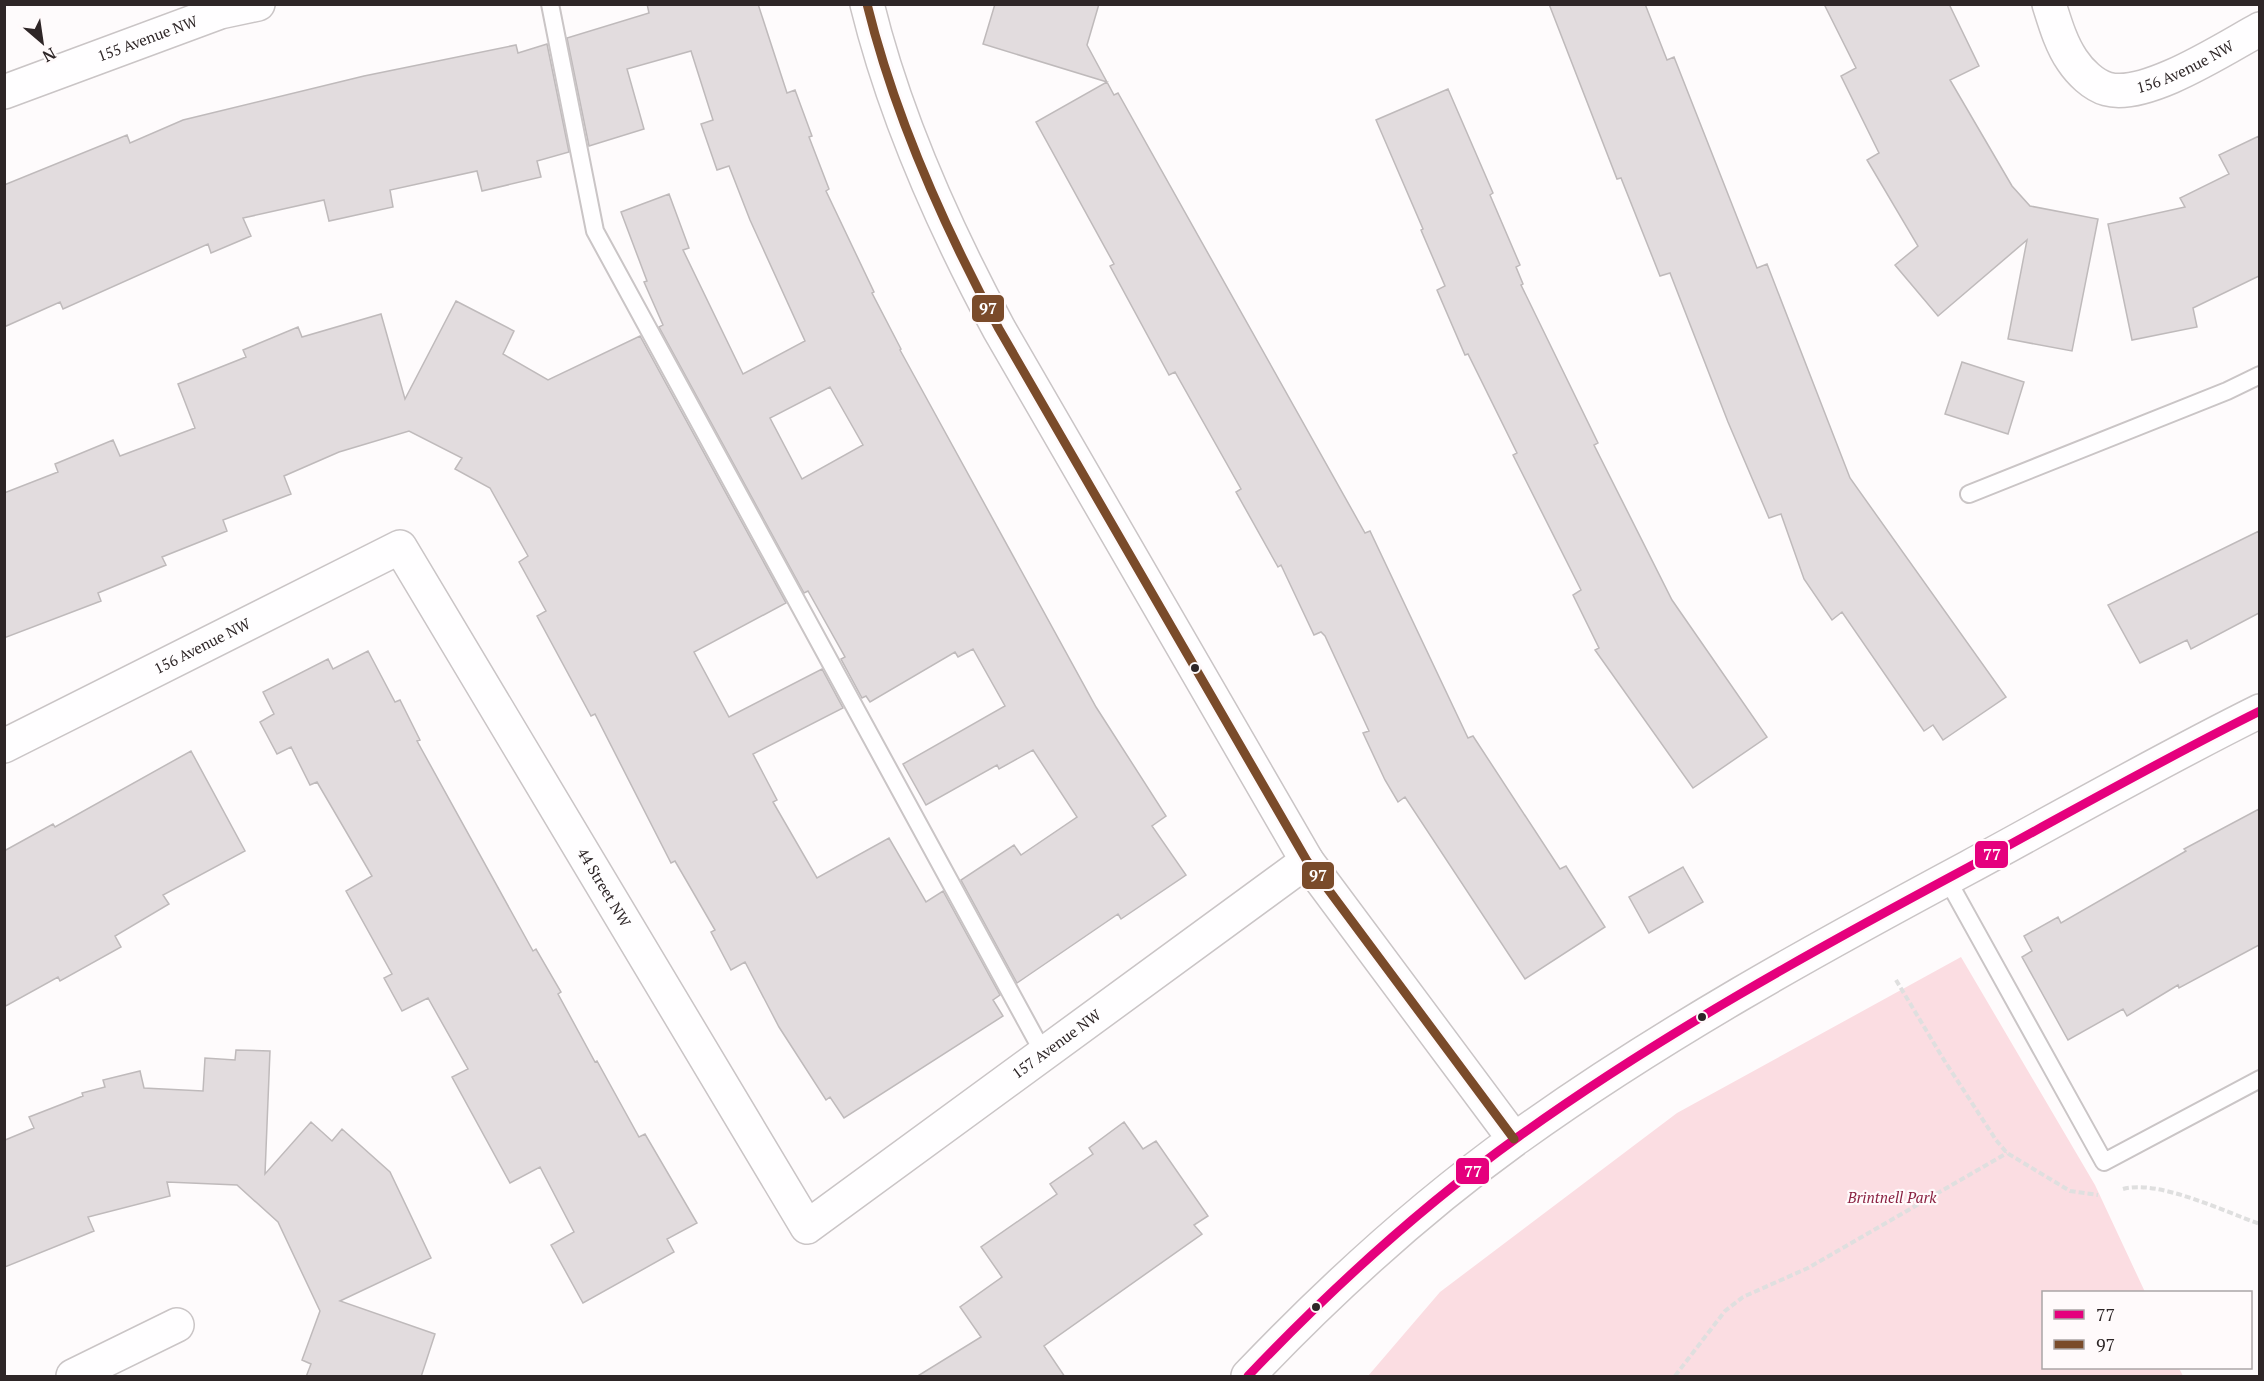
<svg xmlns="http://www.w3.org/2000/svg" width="2264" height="1381" viewBox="0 0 2264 1381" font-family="'PT Serif',serif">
<rect width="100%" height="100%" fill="#fefbfc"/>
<!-- green -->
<path fill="#fbdde2" d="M 1961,957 L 2095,1185 L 2145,1292 L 2044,1292 L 2044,1368 L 2179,1368 L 2183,1376 L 1368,1376 L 1440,1292 L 1677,1113 Z"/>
<!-- building -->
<path fill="#e2dcde" stroke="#bfbabb" stroke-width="1.5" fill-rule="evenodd" d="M 647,4 L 758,4 L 787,93 L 795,90 L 812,136 L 809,137 L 829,189 L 826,191 L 874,292 L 872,293 L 901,349 L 900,350 L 1096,707 L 1166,816 L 1152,826 L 1186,875 L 1121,919 L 1118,914 L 1017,983 L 961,880 L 1014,845 L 1021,855 L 1077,817 L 1033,750 L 999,769 L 997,765 L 926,805 L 903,764 L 1005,706 L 973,649 L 958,657 L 955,652 L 870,702 L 866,696 L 862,698 L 841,659 L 845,657 L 808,591 L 804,593 L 659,327 L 663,325 L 644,282 L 647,281 L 621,212 L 669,194 L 689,248 L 683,250 L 743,374 L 805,341 L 750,220 L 729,166 L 717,170 L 701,124 L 713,120 L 691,51 L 627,69 L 644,129 L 589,146 L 567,38 L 649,13 ZM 830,387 L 863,445 L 802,479 L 770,418 Z
M 995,4 L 1099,4 L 1087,45 L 1114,95 L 1118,93 L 1365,533 L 1370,531 L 1468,738 L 1473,736 L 1560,869 L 1566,866 L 1605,927 L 1525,979 L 1405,797 L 1398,802 L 1385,780 L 1363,733 L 1369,731 L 1325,636 L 1321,632 L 1314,635 L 1281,565 L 1278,567 L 1236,492 L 1241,489 L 1175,372 L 1169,375 L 1110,266 L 1114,264 L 1036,122 L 1107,82 L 983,44 Z
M 1549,4 L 1645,4 L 1667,60 L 1674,57 L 1757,268 L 1767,264 L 1850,478 L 2006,697 L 1943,740 L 1933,725 L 1924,731 L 1842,612 L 1832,620 L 1804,579 L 1781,514 L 1769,518 L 1728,422 L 1670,273 L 1660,276 L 1621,178 L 1617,179 Z
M 1824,4 L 1949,4 L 1979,66 L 1950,80 L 2012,186 L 2030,206 L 2098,219 L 2072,351 L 2008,339 L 2027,240 L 1938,316 L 1895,265 L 1918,246 L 1867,160 L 1879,153 L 1841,76 L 1856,68 Z
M 547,44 L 569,152 L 537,161 L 541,177 L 482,191 L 477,171 L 390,190 L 393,207 L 329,221 L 324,200 L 243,218 L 251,236 L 211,253 L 208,244 L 63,309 L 60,302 L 4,327 L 4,185 L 127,135 L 130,143 L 183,120 L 364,76 L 516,45 L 518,53 Z
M 1448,89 L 1493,193 L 1490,195 L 1520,265 L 1516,267 L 1523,284 L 1521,285 L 1598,443 L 1594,445 L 1672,600 L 1767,737 L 1693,788 L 1595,650 L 1599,648 L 1573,595 L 1581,590 L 1513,455 L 1517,453 L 1468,354 L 1465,355 L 1437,290 L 1445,286 L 1421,230 L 1423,229 L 1376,120 Z
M 2259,136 L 2259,276 L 2193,308 L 2197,327 L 2132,340 L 2108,224 L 2185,207 L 2180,198 L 2229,174 L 2219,155 Z
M 456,301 L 514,331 L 503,354 L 548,380 L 640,336 L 786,603 L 694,652 L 729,717 L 822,669 L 843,708 L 753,754 L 777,800 L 773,802 L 817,878 L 889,838 L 926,902 L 943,891 L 1000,995 L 993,1000 L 1003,1016 L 844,1118 L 830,1097 L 826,1100 L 779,1027 L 745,962 L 731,970 L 711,932 L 715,930 L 675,861 L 671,863 L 595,714 L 591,716 L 537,616 L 546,611 L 519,562 L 528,556 L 490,488 L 455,469 L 462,458 L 409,431 L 339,452 L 284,476 L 291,494 L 223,520 L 227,531 L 162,557 L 166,565 L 98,593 L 101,601 L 4,638 L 4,493 L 58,472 L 55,464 L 113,440 L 120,456 L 195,428 L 178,384 L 246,357 L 243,350 L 298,327 L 302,337 L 381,314 L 405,399 Z
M 1962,362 L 2024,382 L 2008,434 L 1945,414 Z
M 2259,531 L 2259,613 L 2191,649 L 2187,640 L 2140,663 L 2108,605 Z
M 368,651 L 395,702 L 400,700 L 420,740 L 417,741 L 533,951 L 536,949 L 561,992 L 558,994 L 595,1062 L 597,1061 L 639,1137 L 645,1134 L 697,1223 L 667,1239 L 674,1252 L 583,1303 L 551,1245 L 574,1232 L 540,1167 L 510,1183 L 452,1077 L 468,1069 L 428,998 L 402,1011 L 384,978 L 392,974 L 346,891 L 372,876 L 317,782 L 310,785 L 291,747 L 277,754 L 260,722 L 274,714 L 263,692 L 328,659 L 333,669 Z
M 191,751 L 245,851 L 163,895 L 169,904 L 115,936 L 121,947 L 60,981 L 58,977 L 4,1007 L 4,851 L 53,824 L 55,827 Z
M 2259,809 L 2259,945 L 2179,988 L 2178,985 L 2127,1016 L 2123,1009 L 2068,1040 L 2022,957 L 2032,951 L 2024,936 L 2058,917 L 2061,923 L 2186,851 L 2184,849 Z
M 1683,867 L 1703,902 L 1649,933 L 1629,897 Z
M 236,1050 L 270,1051 L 265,1174 L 311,1122 L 332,1141 L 342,1129 L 390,1172 L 431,1258 L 340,1301 L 435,1334 L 421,1377 L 306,1377 L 311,1364 L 302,1360 L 320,1311 L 278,1222 L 237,1185 L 167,1182 L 170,1196 L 88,1217 L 94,1231 L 5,1267 L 5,1140 L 34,1128 L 29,1117 L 83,1096 L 82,1093 L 105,1087 L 103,1080 L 140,1071 L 144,1088 L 203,1091 L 205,1058 L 235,1060 Z
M 1124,1122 L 1143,1149 L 1156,1141 L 1208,1216 L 1194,1225 L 1202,1234 L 1044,1346 L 1065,1377 L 916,1377 L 981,1337 L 960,1307 L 1002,1277 L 981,1247 L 1057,1194 L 1050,1184 L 1093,1154 L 1089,1148 Z"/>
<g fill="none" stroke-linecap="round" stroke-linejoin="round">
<!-- service casing -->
<g stroke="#cac5c6" stroke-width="20">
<path id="service" d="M 550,4 L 595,231 L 1044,1054
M 1969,494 L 2227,391 L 2260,375
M 1947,879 L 2104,1162 L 2260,1079"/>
</g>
<!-- minor casing -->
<g stroke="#cac5c6" stroke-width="36">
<g id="minor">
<path id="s1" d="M 2049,4 C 2055,23 2061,44 2072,60 C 2080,72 2093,85 2107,89 C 2146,100 2225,48 2260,29"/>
<path id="s2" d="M 4,92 L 220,12 L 258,4"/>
<path id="s3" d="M 4,746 L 400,547 L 807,1227 L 1307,861"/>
<path d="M 73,1376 L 177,1325"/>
</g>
</g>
<!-- tertiary casing -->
<g stroke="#cac5c6" stroke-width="36">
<path id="tertiary" d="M 867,4 C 895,118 944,227 999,329 L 1307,861 L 1514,1139
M 1248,1376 C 1329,1291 1422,1206 1518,1137 C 1660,1035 1814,950 1969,867 C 2065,815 2161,760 2260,711"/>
</g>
<!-- path -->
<path stroke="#dfdfdf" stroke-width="4" stroke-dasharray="6 3" stroke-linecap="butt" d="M 1896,980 L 1944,1060 L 1996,1140 L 2007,1153 L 2070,1191 L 2098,1195
M 2123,1189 C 2158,1179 2225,1212 2260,1224
M 1675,1376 L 1725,1311 L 1743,1297 L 1808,1268 L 2007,1153"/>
<!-- service -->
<use href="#service" stroke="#fffeff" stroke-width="16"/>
<!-- minor -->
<use href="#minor" stroke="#fffeff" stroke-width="33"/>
<!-- tertiary -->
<use href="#tertiary" stroke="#fffeff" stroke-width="33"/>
<!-- bus-1 casing -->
<g stroke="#fffafb" stroke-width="14">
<path id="bus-1" d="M 1248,1376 C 1329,1291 1422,1206 1518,1137 C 1660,1035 1814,950 1969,867 C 2065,815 2161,760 2260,711"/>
</g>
<!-- bus-2 casing -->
<g stroke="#fffafb" stroke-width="14">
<path id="bus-2" d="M 867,4 C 895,118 944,227 999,329 L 1307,861 L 1514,1139"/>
</g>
<!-- bus-1 -->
<use href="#bus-1" stroke="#e5007d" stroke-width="9"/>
<!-- bus-2 -->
<use href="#bus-2" stroke="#7a4b2a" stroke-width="9"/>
</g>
<!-- markers -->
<g fill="#2e2627" stroke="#fffafb" stroke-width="2">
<circle cx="1195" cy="668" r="5"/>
<circle cx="1702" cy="1017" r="5"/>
<circle cx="1316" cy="1307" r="5"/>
</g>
<g text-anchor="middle" stroke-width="4.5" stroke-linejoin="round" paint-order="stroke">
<!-- street labels -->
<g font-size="15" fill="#2e2627" stroke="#fffafb">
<text dy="5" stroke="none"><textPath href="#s2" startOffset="153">155 Avenue NW</textPath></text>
<text dy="5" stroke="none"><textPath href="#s1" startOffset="190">156 Avenue NW</textPath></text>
<text dy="5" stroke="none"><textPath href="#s3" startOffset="222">156 Avenue NW</textPath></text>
<text dy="5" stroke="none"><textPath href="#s3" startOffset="840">44 Street NW</textPath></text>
<text dy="5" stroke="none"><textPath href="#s3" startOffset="1545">157 Avenue NW</textPath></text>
</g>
<!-- park labels -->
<g font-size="15" font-style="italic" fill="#8a2141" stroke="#fffafb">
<text x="1892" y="1203">Brintnell Park</text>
</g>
</g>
<g stroke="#fffafb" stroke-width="2">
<rect x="971" y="294" width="34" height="29" rx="6" fill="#7a4b2a"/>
<rect x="1974" y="840" width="35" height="29" rx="6" fill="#e5007d"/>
<rect x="1301" y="861" width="34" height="29" rx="6" fill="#7a4b2a"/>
<rect x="1455" y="1157" width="35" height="28" rx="6" fill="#e5007d"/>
</g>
<g font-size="16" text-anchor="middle" font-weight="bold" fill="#fff">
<text x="988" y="314">97</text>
<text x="1992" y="860">77</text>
<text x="1318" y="881">97</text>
<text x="1473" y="1177">77</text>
</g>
<!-- border -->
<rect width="2264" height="1381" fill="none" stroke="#2e2627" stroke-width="12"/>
<!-- legend -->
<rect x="2042" y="1291" width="210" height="78" fill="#fffafb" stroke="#aba5a6" stroke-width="1.5"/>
<rect x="2054" y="1310" width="30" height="9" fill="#e5007d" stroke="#aba5a6" stroke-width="1.5"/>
<text x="2096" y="1321" font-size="18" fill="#2e2627">77</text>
<rect x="2054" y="1340" width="30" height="9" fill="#7a4b2a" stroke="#aba5a6" stroke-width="1.5"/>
<text x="2096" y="1351" font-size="18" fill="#2e2627">97</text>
<!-- north arrow -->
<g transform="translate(42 42) rotate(151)" stroke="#fffafb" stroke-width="4.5" paint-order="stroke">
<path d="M0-4.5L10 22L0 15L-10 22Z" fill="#2e2627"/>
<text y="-9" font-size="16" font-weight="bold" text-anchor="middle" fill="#2e2627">N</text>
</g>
</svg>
